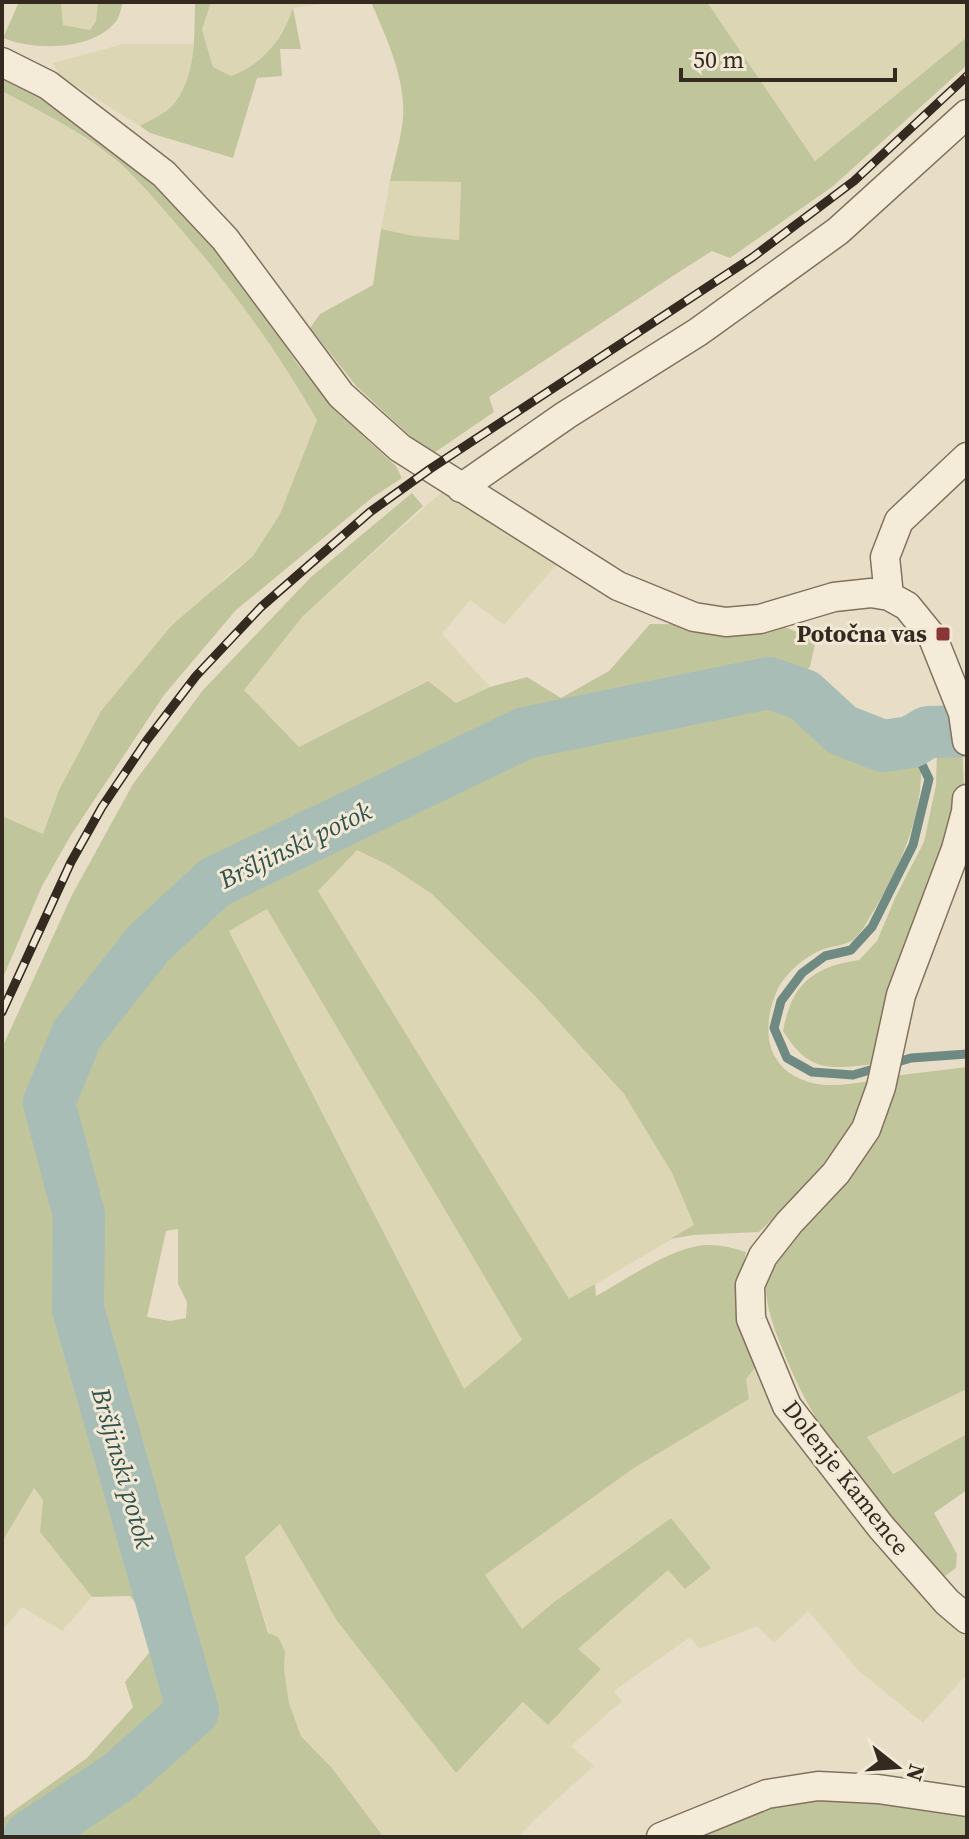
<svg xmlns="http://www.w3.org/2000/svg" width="969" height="1839" viewBox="0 0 969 1839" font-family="'Source Serif 4',serif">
<rect width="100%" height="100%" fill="#e8dec7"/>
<!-- farmland -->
<path fill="#ddd6b5" d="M 61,2 L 98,2 L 96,21 L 91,30 L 63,25 Z
M 211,2 L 335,2 L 293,8 L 289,20 L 270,51 L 244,71 L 231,76 L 213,67 L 202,30 Z
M 707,2 L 967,2 L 967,37 L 815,161 Z
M 123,44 L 194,44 L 190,79 L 171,108 L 140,126 L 60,76 L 53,63 Z
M 2,91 L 68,127 L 107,153 L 139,182 L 218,270 L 291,374 L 317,420 L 280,514 L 253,556 L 229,574 L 101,711 L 59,790 L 43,834 L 2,816 Z
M 390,181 L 461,182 L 459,240 L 414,236 L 381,229 Z
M 443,491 L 558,563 L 504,625 L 470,600 L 442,634 L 490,687 L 456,704 L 427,681 L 299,747 L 244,690 L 303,616 Z
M 357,849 L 388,865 L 432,894 L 534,995 L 624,1094 L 672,1173 L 694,1226 L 569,1300 L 318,891 Z
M 268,909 L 522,1340 L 464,1389 L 229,930 Z
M 759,1363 L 967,1629 L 967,1674 L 923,1723 L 859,1671 L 808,1611 L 774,1643 L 757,1626 L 699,1649 L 690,1637 L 614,1691 L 622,1701 L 571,1746 L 594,1766 L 534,1820 L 519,1837 L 380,1837 L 382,1835 L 332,1768 L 301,1735 L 289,1703 L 284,1669 L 285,1651 L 269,1633 L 245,1556 L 281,1524 L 337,1621 L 456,1773 L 524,1702 L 549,1724 L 601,1669 L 577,1650 L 668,1569 L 685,1589 L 711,1568 L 671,1518 L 554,1602 L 522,1629 L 485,1575 L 634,1468 L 749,1399 L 746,1379 Z
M 967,1389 L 967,1434 L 892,1474 L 867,1436 Z
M 33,1487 L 43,1499 L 40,1532 L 92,1597 L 62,1631 L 22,1607 L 2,1631 L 2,1542 Z"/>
<!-- green -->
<path fill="#c1c59c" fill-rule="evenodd" d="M 19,2 L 61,2 L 63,25 L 90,30 L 96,21 L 98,2 L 123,2 C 121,8 120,15 117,20 C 94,51 35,51 3,38 Z
M 195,2 L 211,2 L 202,30 L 213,67 L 231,76 C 262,65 283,39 293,8 L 301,49 L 280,49 L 282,76 L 257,78 L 233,158 L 150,133 L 140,126 C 150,120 164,114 172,106 C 197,77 194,38 195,2 Z
M 371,2 L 707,2 L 815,161 L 967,37 L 967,65 L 832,187 L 730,258 L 712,251 L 682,270 L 489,397 L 494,412 L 431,455 L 357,387 L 310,328 L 320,314 L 373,285 L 381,229 L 414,236 L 459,240 L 461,182 L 390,181 C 394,161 401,139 403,118 C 406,79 386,37 371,2 Z
M 2,72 L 112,141 L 209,235 L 299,366 L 364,437 L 396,466 L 402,478 L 373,497 L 236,610 L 164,695 L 71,835 L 42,886 L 2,980 L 2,816 L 43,834 L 59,790 L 101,711 L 172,625 L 253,556 L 280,514 L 317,420 C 275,347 227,281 171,218 C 151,195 131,171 107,153 C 75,128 37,110 2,91 Z
M 412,493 L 423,506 L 303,616 L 244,690 L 299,747 L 428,681 L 456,703 L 490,687 L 527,677 L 561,698 L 609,671 L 650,624 L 779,625 L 816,639 L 810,667 L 791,682 C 792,691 792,705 795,713 C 804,734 857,764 879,766 C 890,767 900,763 910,760 L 921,766 C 923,818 896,877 868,920 C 865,926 859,935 853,940 C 846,945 833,946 824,949 C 806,955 783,975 776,993 C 761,1030 766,1069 809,1082 C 828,1088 850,1084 869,1081 C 864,1094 859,1109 852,1122 C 831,1164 793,1200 759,1232 L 694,1235 L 670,1239 L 694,1225 L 672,1173 L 624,1094 L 534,995 L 432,894 L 388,865 L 357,850 L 318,891 L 569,1299 L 595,1284 L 596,1296 C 625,1280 665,1252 697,1246 C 714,1243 731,1247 746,1252 L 740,1281 L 759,1363 L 746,1379 L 749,1399 L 634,1468 L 485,1575 L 522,1629 L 554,1602 L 671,1518 L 711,1568 L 685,1589 L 668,1570 L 578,1649 L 601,1669 L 548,1725 L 523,1702 L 456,1773 L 337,1621 L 280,1524 L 245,1557 L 268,1633 L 278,1637 L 285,1651 L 284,1669 L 289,1703 L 301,1736 L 332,1768 L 382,1835 L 380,1837 L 2,1837 L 2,1819 L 87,1758 L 133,1707 L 125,1682 L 162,1637 L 130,1596 L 92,1597 L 40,1532 L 43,1500 L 34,1488 L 2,1542 L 2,1048 L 72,895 L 133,784 L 203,690 L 311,577 ZM 267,909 L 522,1340 L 464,1389 L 229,931 ZM 178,1229 L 178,1284 L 187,1302 L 186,1318 L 170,1321 L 147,1317 L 166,1231 Z
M 962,741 L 964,786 L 875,1064 C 829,1069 809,1073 783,1031 C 792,984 812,967 859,960 L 877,941 L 896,896 L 924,842 L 936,785 L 937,750 Z
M 967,1067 L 967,1389 L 867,1437 L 893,1474 L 967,1434 L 967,1490 L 934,1513 L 957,1554 L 956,1568 L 945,1576 C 877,1506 818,1441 782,1348 C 773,1326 764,1302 766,1277 L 893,1076 Z
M 822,1792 L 967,1809 L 967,1837 L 678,1837 L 697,1828 Z"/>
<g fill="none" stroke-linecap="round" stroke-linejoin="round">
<!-- stream -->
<path stroke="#6f8a83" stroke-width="9" d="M 911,742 L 929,779 L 913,845 L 872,927 L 851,950 L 825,956 L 802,973 L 781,1001 L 774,1028 L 787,1058 L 812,1072 L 853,1075 L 911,1058 L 967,1054"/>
<!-- river -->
<path stroke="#a7bdb6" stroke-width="52" d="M 29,1837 L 120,1776 L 193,1711 L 78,1309 L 79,1215 L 49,1103 L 77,1034 L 149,943 L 215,882 L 525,733 L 769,683 L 804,695 L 842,730 L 883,746 L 911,742 L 928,732 L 967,731"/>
<!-- street casing -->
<g stroke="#82715e" stroke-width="31">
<path id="street" d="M 2,62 L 48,85 L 164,174 L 225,239 L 341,395 L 400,448 L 618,586 L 694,617 L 726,622 L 760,619 L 834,597 L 871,593 L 889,596 L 907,606 L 933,638 L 963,713 L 967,741
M 461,488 L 566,415 L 698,332 L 838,231 L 967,114
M 889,596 L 885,557 L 899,521 L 967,457
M 967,799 L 966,812 L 956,849 L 901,995 L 881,1087 L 866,1129 L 836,1173 L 789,1223 L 763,1256 L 750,1285 L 751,1319 L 787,1406 L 881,1527 L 947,1602 L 967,1619
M 661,1837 L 767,1794 L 818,1786 L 878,1789 L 967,1802"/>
</g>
<!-- street -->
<use href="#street" stroke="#f4ecd9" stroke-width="28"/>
<!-- rail casing -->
<g stroke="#342a20" stroke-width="9">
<path id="rail" d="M 2,1012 L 71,862 L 102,807 L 147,740 L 196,676 L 261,607 L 370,512 L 430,469 L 753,257 L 854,181 L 967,76"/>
</g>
<!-- rail -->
<use href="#rail" stroke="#f1e9d5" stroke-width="6" stroke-dasharray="18" stroke-linecap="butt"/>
</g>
<!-- markers -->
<rect fill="#893638" stroke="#f1e9d5" stroke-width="3" x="935" y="626" width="16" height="16" rx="4"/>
<g text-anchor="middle" stroke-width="6" stroke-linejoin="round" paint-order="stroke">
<!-- poi labels -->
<g font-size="24" font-weight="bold" fill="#342a20" stroke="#f1e9d5" text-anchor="end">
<text x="927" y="642">Potočna vas</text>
</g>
<!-- street labels -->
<g font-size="24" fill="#342a20" stroke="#f1e9d5">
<text transform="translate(846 1478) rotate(52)" y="8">Dolenje Kamence</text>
</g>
<!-- water labels -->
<g font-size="26" font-style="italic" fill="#31524f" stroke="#f1e9d5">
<text transform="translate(295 845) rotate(-26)" y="9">Bršljinski potok</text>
<text transform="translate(123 1468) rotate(74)" y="9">Bršljinski potok</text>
</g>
</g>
<!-- border -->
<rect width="969" height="1839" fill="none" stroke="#342a20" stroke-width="8"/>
<!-- north arrow -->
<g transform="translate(897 1767) rotate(107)" stroke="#f1e9d5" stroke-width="6" paint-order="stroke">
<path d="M0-6L14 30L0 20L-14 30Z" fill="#342a20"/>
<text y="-12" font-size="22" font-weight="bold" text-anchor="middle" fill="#342a20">N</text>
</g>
<!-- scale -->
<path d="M681 68v12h214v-12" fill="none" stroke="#342a20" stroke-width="4"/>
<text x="693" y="68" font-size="24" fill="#342a20" stroke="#f1e9d5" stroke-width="6" paint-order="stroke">50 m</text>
</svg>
